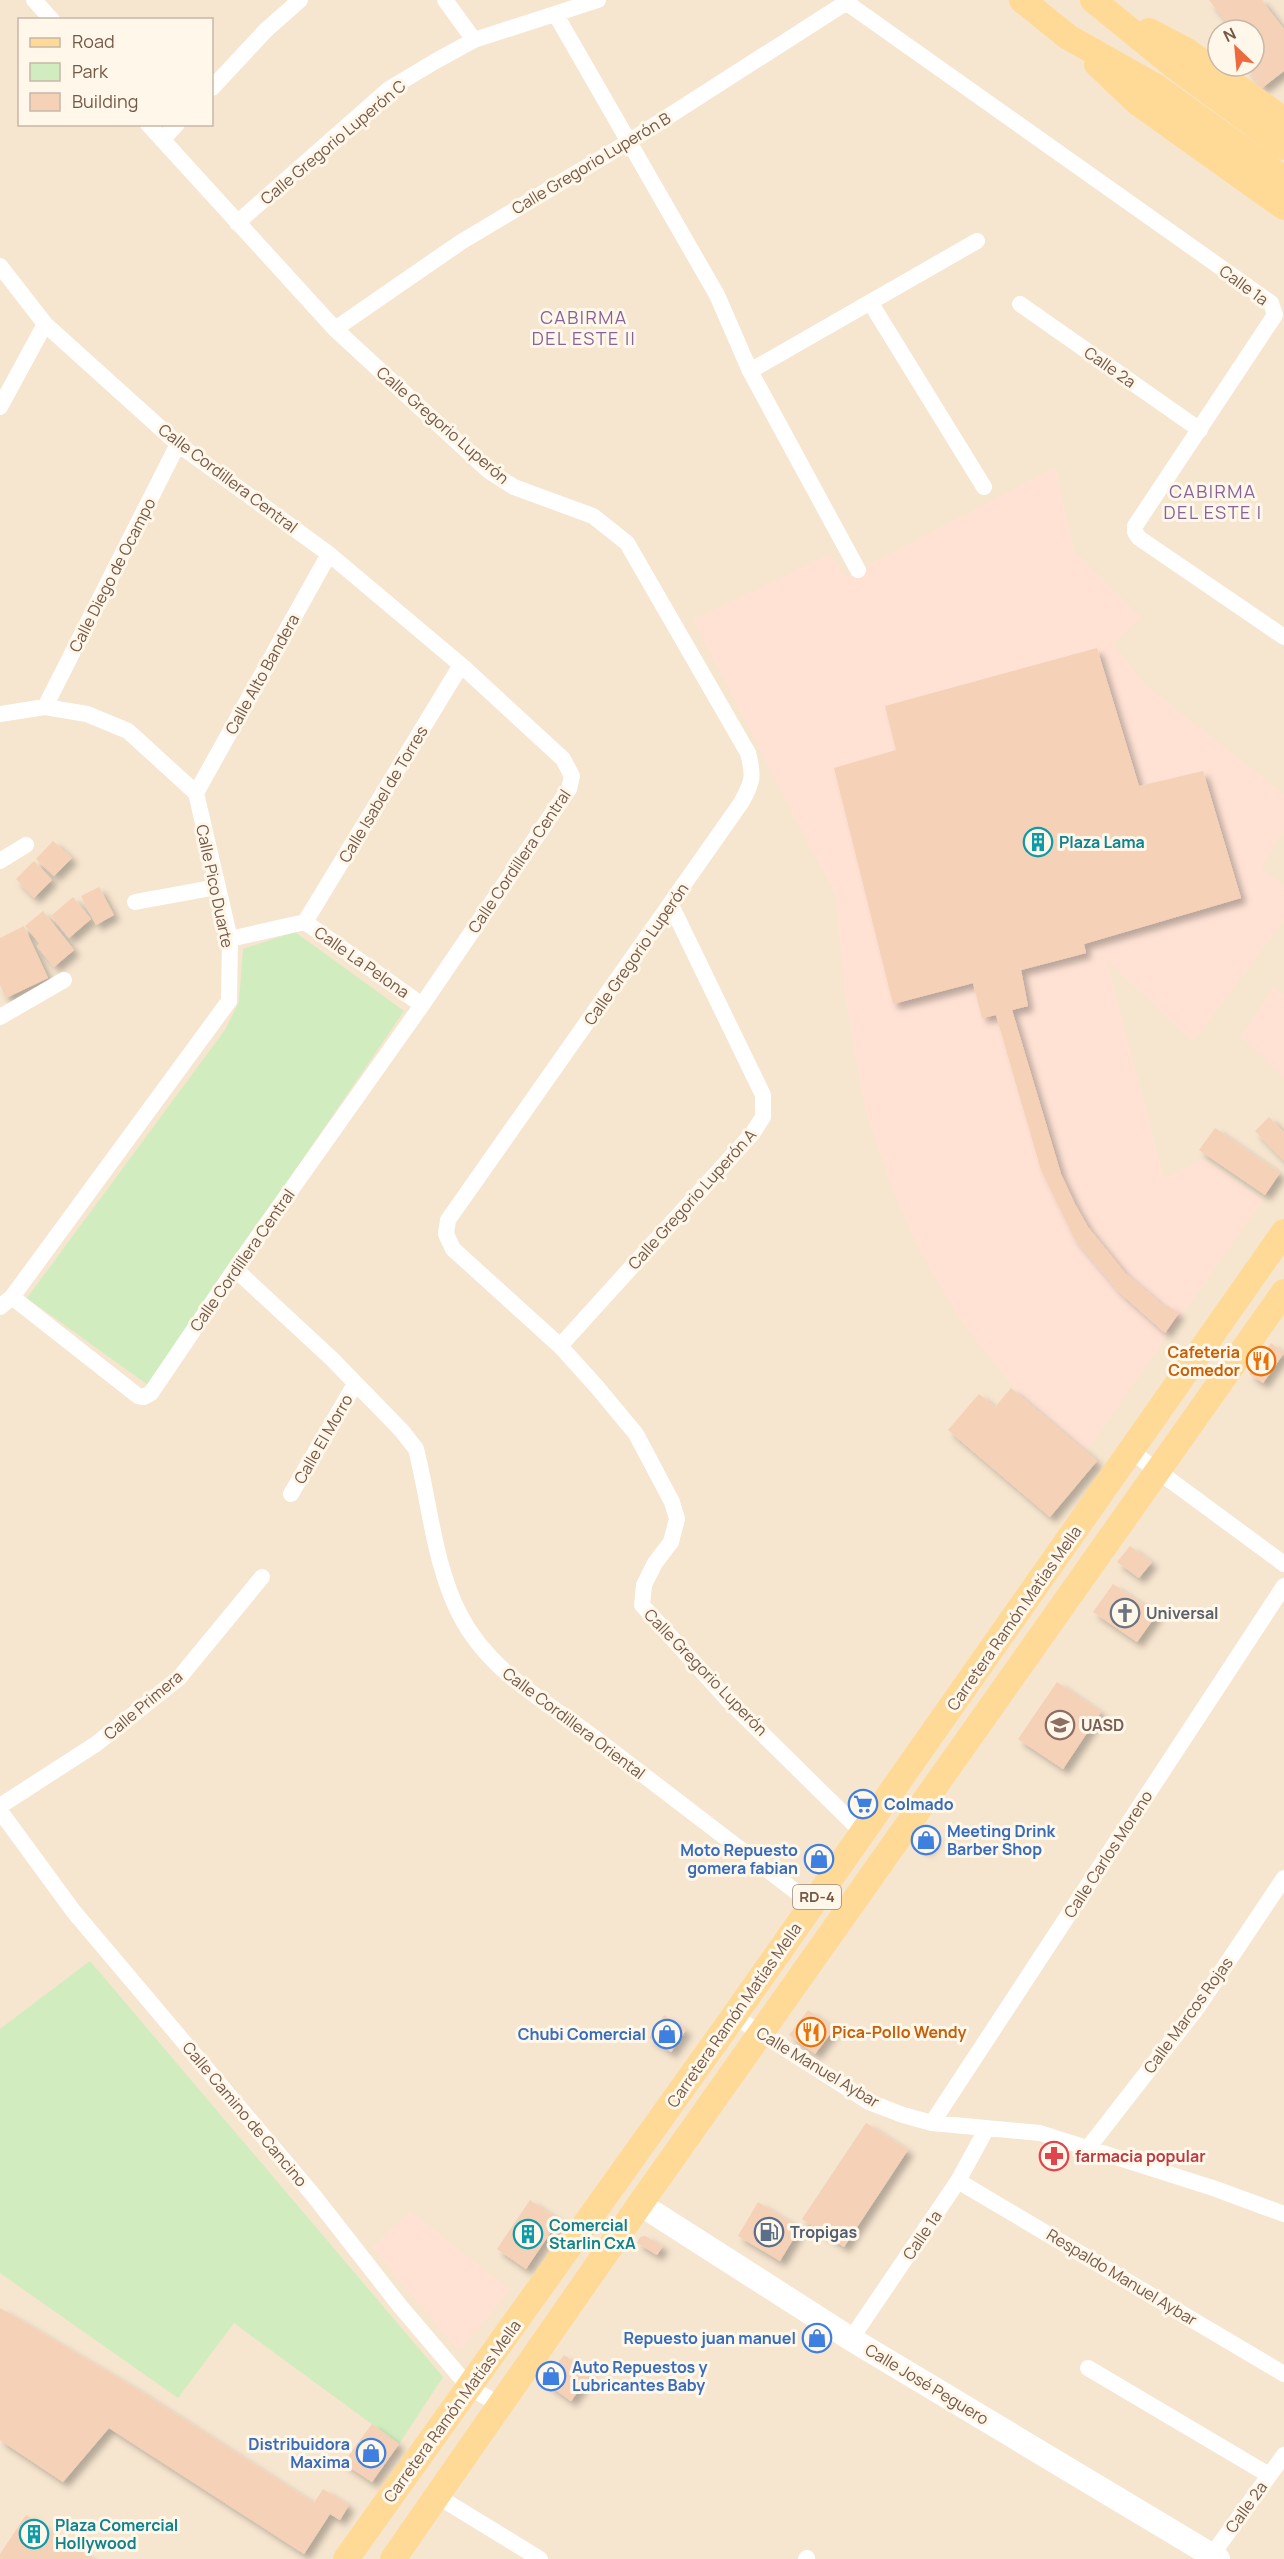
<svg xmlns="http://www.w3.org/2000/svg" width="1284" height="2559" viewBox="0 0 1284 2559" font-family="Manrope,sans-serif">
<defs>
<filter id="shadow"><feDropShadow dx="5.5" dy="5.5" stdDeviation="3" flood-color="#0004"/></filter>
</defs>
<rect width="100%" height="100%" fill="#fef3e1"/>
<!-- residential -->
<path fill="#f6e5cf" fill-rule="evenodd" d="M 0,0 L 1284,0 L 1284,2559 L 0,2559 ZM 20,20 L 212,20 L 212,124 L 20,124 ZM 1218,30 L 1254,30 L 1254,66 L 1218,66 Z"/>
<!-- commercial -->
<path fill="#ffe2d4" d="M 1055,467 L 1074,551 L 1141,617 L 1114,644 L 1145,685 L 1284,794 L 1284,830 L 1261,868 L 1284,885 L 1284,920 L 1193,1042 L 1106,959 L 1164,1178 L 1204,1159 L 1263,1200 L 1086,1451 L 1015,1389 L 959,1318 L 919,1250 L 894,1194 L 865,1110 L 844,988 L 836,897 L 693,620 L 829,554 L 846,577 Z
M 1273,987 L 1284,994 L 1284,1078 L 1241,1037 Z
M 410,2211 L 510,2290 L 459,2352 L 372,2247 Z"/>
<!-- green -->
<path fill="#d1ecbf" d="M 295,932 L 404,1011 L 148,1385 L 27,1298 L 225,1030 L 239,1002 L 243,949 Z
M 90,1961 L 443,2377 L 399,2444 L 234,2323 L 178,2398 L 0,2273 L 0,2029 Z"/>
<!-- building -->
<path fill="#f5d1b7" filter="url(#shadow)" d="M 1209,0 L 1264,0 L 1262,1 L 1284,29 L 1284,71 L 1262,88 L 1245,66 L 1254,66 L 1254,30 L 1233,30 Z
M 1097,648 L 1139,786 L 1203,771 L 1241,898 L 1084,944 L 1086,953 L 1021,970 L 1028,1006 L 1012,1010 L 1061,1174 L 1075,1204 L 1088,1227 L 1125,1273 L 1166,1308 L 1167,1305 L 1179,1313 L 1165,1333 L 1119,1292 L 1074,1238 L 1041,1170 L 996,1015 L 982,1018 L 973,983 L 893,1004 L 834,768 L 896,750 L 885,706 Z
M 53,841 L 72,858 L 54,876 L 36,859 Z
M 34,861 L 52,880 L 34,898 L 16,879 Z
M 99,887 L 114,915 L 96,925 L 81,896 Z
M 73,897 L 91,919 L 69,938 L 51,916 Z
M 43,911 L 74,950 L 54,967 L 37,946 L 40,944 L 25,926 Z
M 24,926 L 48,978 L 6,998 L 0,985 L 0,938 Z
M 1269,1117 L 1284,1132 L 1284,1161 L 1255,1131 Z
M 1215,1128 L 1280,1173 L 1265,1195 L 1199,1150 Z
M 1271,1343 L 1284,1353 L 1263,1383 L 1249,1374 Z
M 1011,1388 L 1097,1461 L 1050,1517 L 948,1430 L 979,1394 L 995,1407 Z
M 1130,1546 L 1152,1562 L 1139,1578 L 1117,1562 Z
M 1113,1584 L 1157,1614 L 1137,1642 L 1093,1612 Z
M 1057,1682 L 1101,1712 L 1063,1769 L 1018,1739 Z
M 926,1831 L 935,1837 L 926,1850 L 917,1844 Z
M 808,2010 L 834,2029 L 815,2054 L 789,2035 Z
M 664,2015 L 686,2030 L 671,2052 L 649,2038 Z
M 866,2123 L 908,2150 L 844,2247 L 802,2219 Z
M 530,2200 L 559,2220 L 526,2269 L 497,2249 Z
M 758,2202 L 800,2228 L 780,2261 L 738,2236 Z
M 645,2236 L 663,2246 L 657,2255 L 637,2243 L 640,2237 Z
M 0,2308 L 135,2388 L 314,2503 L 323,2489 L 349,2505 L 340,2520 L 330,2514 L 304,2554 L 109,2428 L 63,2482 L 0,2440 Z
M 564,2355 L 591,2374 L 571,2401 L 544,2382 Z
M 372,2424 L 399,2444 L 372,2482 L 343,2463 Z
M 26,2515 L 93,2559 L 0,2559 L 0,2554 Z"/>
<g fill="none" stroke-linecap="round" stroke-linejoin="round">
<!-- minor -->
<path stroke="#fff" stroke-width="16" d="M 34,0 L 52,20
M 445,0 L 474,40
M 847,3 L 1271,303 L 1275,315 L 1135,526 L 1135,532 L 1139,538 L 1284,637
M 556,15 L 717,295 L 750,371 L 858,570
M 212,88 L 266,30 L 300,0
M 148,124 L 335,329 L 489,471 L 514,487 L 593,516 L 627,543 L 748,753 C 754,776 753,782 741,803 L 448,1220 L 446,1234 L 453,1249 L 560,1346 L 597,1387 L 636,1434 L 672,1502 L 677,1519 L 671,1542 L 655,1563 L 644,1585 L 642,1605 L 727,1699 L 862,1832
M 162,140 L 177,124
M 237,223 L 389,89 L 434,62 L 474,40 L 598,0
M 0,266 L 45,324 L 178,444 L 329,554 L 461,665 L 563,759 L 572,776 L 569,789 L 422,1005 L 235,1269 L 151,1393 L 144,1397 L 138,1396 L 12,1297
M 870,302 L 984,487
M 1020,304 L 1200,430
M 335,329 L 461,242 L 630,141 L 850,0
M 750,371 L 977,241
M 0,407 L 45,324
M 45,707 L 178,444
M 0,714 L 45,707 L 87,714 L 128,731 L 196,793 L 230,939 L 229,1001 L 12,1297 L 0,1307
M 196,793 L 329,554
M 0,861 L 26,845
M 135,902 L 217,887
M 305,922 L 461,665
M 230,939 L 305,922 L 422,1005
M 0,1017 L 64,980
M 235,1269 L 332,1359 L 402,1431 L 416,1449 C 430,1504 434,1565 460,1615 C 491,1675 551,1704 603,1744 C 673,1797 742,1851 812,1904
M 560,1346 L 752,1134 L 763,1117 L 763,1095 L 671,905
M 1132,1452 L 1284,1564
M 291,1494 L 355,1384
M 0,1806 L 96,1744 L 179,1678 L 262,1577
M 0,1811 L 74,1912 L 314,2196 L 400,2306 L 469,2387 L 500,2405
M 734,2016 L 869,2102 L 903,2115 L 932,2123 L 1040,2133 L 1213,2188 L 1284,2214
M 932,2123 L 1284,1586
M 1088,2148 L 1197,2008 L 1284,1878
M 958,2181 L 1284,2374
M 851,2339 L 958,2181 L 987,2128
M 1088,2368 L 1269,2475
M 437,2496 L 540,2559
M 806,2559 L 807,2558
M 1209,2559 L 1284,2455"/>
<!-- secondary -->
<path stroke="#fff" stroke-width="24" d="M 640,2204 L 851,2339 L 1218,2559"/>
<!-- primary -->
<path stroke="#ffda97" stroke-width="26" d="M 1022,0 L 1068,37 L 1155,86 L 1284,179
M 1093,0 L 1174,66 L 1284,147
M 1149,31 L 1187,51 L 1284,120
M 1097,64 L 1138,103 L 1284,207
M 346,2559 L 734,2016 L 1284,1232
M 393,2559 L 640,2204 L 1284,1292"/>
</g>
<!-- icons -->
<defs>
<g id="building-ring" transform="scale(1.5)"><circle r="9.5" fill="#fff7e9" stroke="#0f9aa8" stroke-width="1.5"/><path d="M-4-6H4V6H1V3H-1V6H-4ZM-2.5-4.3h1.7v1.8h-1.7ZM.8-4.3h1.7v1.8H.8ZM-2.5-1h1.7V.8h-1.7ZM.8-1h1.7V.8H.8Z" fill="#0f9aa8"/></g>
<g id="restaurant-ring" transform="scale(1.5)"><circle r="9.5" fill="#fff7e9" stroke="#e8710a" stroke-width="1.5"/><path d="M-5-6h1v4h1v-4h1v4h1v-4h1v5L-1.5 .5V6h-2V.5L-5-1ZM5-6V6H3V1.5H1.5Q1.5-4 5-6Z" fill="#e8710a"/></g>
<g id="church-ring" transform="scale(1.5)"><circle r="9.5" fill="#fff7e9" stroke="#6b7280" stroke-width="1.5"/><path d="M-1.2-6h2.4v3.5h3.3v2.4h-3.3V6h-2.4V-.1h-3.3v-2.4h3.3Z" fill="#6b7280"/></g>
<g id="university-ring" transform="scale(1.5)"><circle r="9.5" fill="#fff7e9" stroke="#8d6e63" stroke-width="1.5"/><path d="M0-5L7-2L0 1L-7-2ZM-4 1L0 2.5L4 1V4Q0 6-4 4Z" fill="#8d6e63"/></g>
<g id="supermarket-ring" transform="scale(1.5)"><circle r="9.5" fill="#fff7e9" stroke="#3f7fe0" stroke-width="1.5"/><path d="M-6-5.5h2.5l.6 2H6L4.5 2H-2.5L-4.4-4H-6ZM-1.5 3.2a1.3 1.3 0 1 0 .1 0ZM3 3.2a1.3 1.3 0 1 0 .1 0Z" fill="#3f7fe0"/></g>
<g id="shop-ring" transform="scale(1.5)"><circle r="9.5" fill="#fff7e9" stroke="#3f7fe0" stroke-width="1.5"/><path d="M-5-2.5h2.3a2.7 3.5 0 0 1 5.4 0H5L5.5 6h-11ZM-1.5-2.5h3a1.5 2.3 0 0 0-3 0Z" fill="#3f7fe0"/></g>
<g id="pharmacy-ring" transform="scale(1.5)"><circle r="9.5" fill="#fff7e9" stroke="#e0444e" stroke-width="1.5"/><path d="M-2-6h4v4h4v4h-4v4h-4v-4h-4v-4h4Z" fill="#e0444e"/></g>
<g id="fuel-ring" transform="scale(1.5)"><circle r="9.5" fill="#fff7e9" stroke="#5c6f8a" stroke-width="1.5"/><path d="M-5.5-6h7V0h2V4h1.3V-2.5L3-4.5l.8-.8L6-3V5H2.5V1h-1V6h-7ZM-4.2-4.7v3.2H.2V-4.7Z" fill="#5c6f8a"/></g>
</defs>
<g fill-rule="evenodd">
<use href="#building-ring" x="1038" y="842"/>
<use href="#restaurant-ring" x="1261" y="1361"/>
<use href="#church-ring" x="1125" y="1613"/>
<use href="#university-ring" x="1060" y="1725"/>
<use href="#supermarket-ring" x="863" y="1804"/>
<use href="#shop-ring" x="926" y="1840"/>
<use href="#shop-ring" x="819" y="1859"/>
<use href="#restaurant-ring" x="811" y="2032"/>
<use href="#shop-ring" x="667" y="2034"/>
<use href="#pharmacy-ring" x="1054" y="2156"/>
<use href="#fuel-ring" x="769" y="2232"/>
<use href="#building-ring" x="528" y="2234"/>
<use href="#shop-ring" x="817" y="2338"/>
<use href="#shop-ring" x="551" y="2376"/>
<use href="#shop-ring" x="371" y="2453"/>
<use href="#building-ring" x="34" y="2534"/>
</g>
<g text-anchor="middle" stroke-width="6" stroke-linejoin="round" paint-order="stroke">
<!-- shield labels -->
<rect fill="#fff7e9" stroke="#9f8878" stroke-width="1.5" x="793" y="1885" width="48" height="24" rx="4.5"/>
<g font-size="15" font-weight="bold" fill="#765847">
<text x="817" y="1902">RD-4</text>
</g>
<!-- street labels -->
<g font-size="16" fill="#765847" stroke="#fff7e9">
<text transform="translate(333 142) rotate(-40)" y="6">Calle Gregorio Luperón C</text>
<text transform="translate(591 163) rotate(-31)" y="6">Calle Gregorio Luperón B</text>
<text transform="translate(1244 285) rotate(36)" y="6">Calle 1a</text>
<text transform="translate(1110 367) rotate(35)" y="6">Calle 2a</text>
<text transform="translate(443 425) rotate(41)" y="6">Calle Gregorio Luperón</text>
<text transform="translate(228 478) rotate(37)" y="6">Calle Cordillera Central</text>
<text transform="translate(112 575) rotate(-63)" y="6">Calle Diego de Ocampo</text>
<text transform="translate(262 674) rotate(-61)" y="6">Calle Alto Bandera</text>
<text transform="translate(383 794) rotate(-59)" y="6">Calle Isabel de Torres</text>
<text transform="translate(519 861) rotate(-56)" y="6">Calle Cordillera Central</text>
<text transform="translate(215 886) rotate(78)" y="6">Calle Pico Duarte</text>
<text transform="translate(636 954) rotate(-55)" y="6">Calle Gregorio Luperón</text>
<text transform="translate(362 962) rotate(35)" y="6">Calle La Pelona</text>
<text transform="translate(692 1199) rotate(-48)" y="6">Calle Gregorio Luperón A</text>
<text transform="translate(242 1260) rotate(-55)" y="6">Calle Cordillera Central</text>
<text transform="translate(323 1439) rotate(-60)" y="6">Calle El Morro</text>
<text transform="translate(1014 1618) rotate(-55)" y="6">Carretera Ramón Matías Mella</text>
<text transform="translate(706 1672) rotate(46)" y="6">Calle Gregorio Luperón</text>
<text transform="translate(143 1705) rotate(-40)" y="6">Calle Primera</text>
<text transform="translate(574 1723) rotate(37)" y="6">Calle Cordillera Oriental</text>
<text transform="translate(1108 1854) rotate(-57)" y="6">Calle Carlos Moreno</text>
<text transform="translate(734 2015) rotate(-55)" y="6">Carretera Ramón Matías Mella</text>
<text transform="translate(1188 2015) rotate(-54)" y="6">Calle Marcos Rojas</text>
<text transform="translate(818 2067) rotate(31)" y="6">Calle Manuel Aybar</text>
<text transform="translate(245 2114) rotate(50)" y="6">Calle Camino de Cancino</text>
<text transform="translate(922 2235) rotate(-56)" y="6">Calle 1a</text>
<text transform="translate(1122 2277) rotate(31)" y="6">Respaldo Manuel Aybar</text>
<text transform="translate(927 2384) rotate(31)" y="6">Calle José Peguero</text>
<text transform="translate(452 2411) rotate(-54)" y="6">Carretera Ramón Matías Mella</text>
<text transform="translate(1246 2507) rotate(-54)" y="6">Calle 2a</text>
</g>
<!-- culture labels -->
<g font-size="16" font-weight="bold" fill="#0d838f" stroke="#fff7e9" text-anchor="start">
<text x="1059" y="848">Plaza Lama</text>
<text x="549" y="2231">Comercial<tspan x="549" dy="18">Starlin CxA</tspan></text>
<text x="55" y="2531">Plaza Comercial<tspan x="55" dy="18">Hollywood</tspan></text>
</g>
<!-- food labels -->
<g font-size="16" font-weight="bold" fill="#c56008" stroke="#fff7e9" text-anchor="end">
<text x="1240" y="1358">Cafeteria<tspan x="1240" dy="18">Comedor</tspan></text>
<text x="832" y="2038" text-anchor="start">Pica-Pollo Wendy</text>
</g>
<!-- worship labels -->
<g font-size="16" font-weight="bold" fill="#5b616d" stroke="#fff7e9" text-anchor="start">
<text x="1146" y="1619">Universal</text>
</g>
<!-- education labels -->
<g font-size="16" font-weight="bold" fill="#785e54" stroke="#fff7e9" text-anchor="start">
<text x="1081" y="1731">UASD</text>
</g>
<!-- shop labels -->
<g font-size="16" font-weight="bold" fill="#366cbe" stroke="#fff7e9" text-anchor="end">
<text x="884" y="1810" text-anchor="start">Colmado</text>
<text x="947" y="1837" text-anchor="start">Meeting Drink<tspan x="947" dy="18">Barber Shop</tspan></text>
<text x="798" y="1856">Moto Repuesto<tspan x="798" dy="18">gomera fabian</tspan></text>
<text x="646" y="2040">Chubi Comercial</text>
<text x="796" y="2344">Repuesto juan manuel</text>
<text x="572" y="2373" text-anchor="start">Auto Repuestos y<tspan x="572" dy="18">Lubricantes Baby</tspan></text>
<text x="350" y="2450">Distribuidora<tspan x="350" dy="18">Maxima</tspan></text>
</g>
<!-- health labels -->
<g font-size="16" font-weight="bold" fill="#be3a42" stroke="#fff7e9" text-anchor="start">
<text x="1075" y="2162">farmacia popular</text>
</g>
<!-- service labels -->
<g font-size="16" font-weight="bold" fill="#4e5e75" stroke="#fff7e9" text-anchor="start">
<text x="790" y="2238">Tropigas</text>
</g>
<!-- neighbourhood labels -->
<g font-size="18" letter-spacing="1.5" fill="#88629b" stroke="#fff7e9">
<text x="584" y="324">CABIRMA<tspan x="584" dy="21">DEL ESTE II</tspan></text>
<text x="1213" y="498">CABIRMA<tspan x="1213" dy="21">DEL ESTE I</tspan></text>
</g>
</g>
<!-- legend -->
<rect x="18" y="18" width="195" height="108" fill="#fff7e9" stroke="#c8b7a8" stroke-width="1.5"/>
<rect x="30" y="38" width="30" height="9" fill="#ffda97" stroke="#c8b7a8" stroke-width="1.5"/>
<text x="72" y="48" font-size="18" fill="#765847">Road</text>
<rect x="30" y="63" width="30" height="18" fill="#d1ecbf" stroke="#c8b7a8" stroke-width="1.5"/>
<text x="72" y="78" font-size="18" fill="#765847">Park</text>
<rect x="30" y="93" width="30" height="18" fill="#f5d1b7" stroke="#c8b7a8" stroke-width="1.5"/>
<text x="72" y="108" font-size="18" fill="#765847">Building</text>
<!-- north arrow -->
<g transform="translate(1236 48) rotate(334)"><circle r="28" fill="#fff7e9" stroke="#c8b7a8" stroke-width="1.5"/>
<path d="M0-4.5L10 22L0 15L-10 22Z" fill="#ef693f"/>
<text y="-9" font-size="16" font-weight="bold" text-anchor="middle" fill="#765847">N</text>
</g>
</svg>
